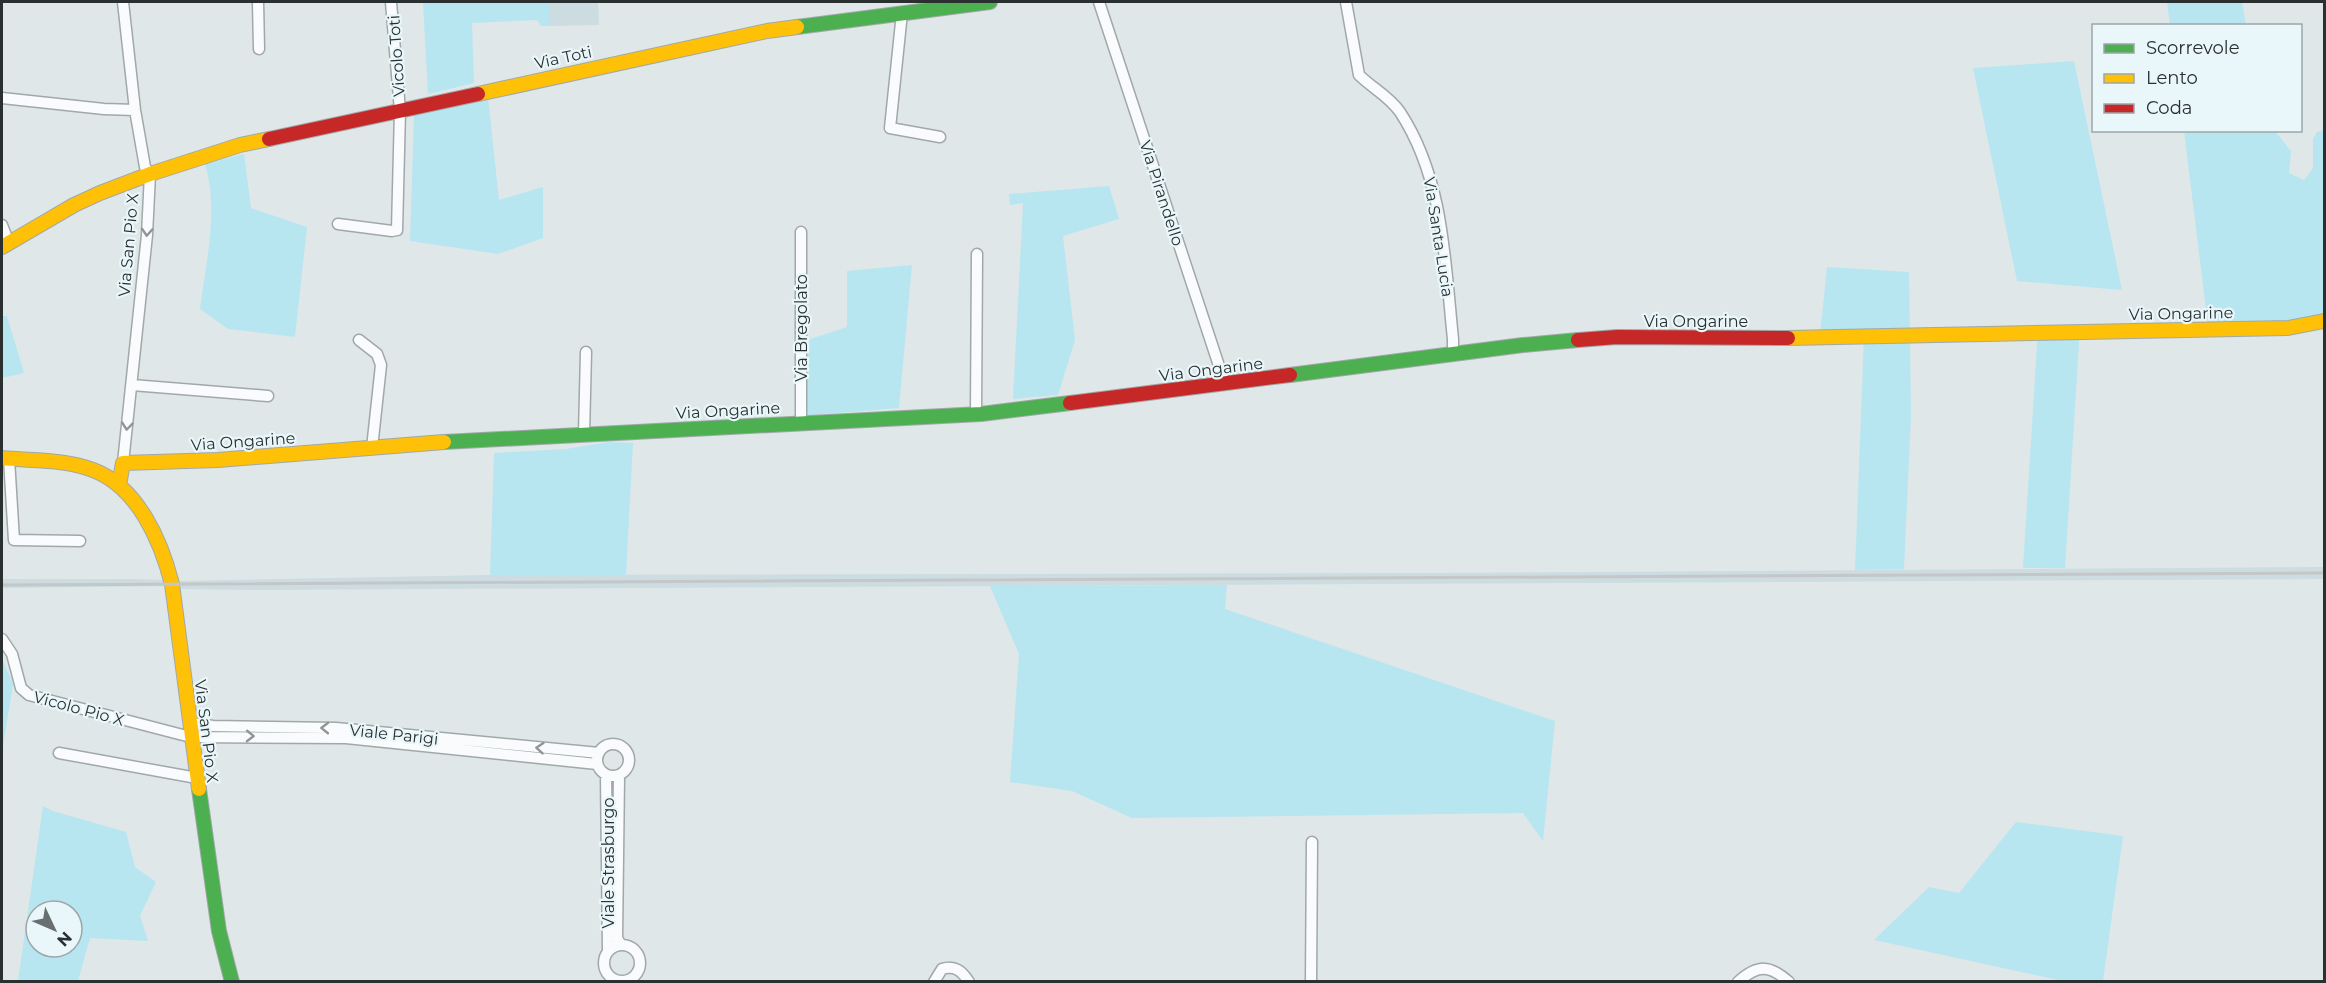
<svg xmlns="http://www.w3.org/2000/svg" width="2326" height="983" viewBox="0 0 2326 983" font-family="Montserrat,sans-serif">
<rect width="100%" height="100%" fill="#dfe7e9"/>
<!-- built -->
<path fill="#ccdce0" d="M 549,2 L 598,2 L 599,25 L 549,26 Z
M 2324,567 L 2324,579 L 249,590 L 181,589 L 180,581 L 490,575 L 1442,573 Z
M 2,579 L 134,579 L 165,580 L 167,586 L 2,588 Z"/>
<!-- green -->
<path fill="#b7e6f1" fill-rule="evenodd" d="M 423,2 L 549,2 L 549,26 L 541,26 L 537,20 L 472,23 L 474,83 L 428,94 Z
M 2167,2 L 2242,2 L 2246,25 L 2170,25 Z
M 2074,61 L 2122,290 L 2017,281 L 1973,68 Z
M 488,97 L 499,200 L 543,187 L 543,238 L 498,254 L 410,241 L 414,114 Z
M 2324,130 L 2324,325 L 2208,326 L 2184,131 L 2275,131 L 2291,151 L 2289,173 L 2304,180 L 2313,168 L 2313,139 L 2317,132 Z
M 244,154 L 251,208 L 307,227 L 295,337 L 228,329 L 200,309 C 206,262 219,210 205,164 Z
M 1109,186 L 1119,219 L 1063,236 L 1075,340 L 1058,395 L 1013,399 L 1023,203 L 1010,205 L 1009,194 Z
M 912,265 L 899,408 L 801,416 L 810,339 L 847,327 L 847,271 Z
M 1827,267 L 1909,272 L 1911,415 L 1904,569 L 1855,570 L 1864,336 L 1820,335 Z
M 2,316 L 7,316 L 24,373 L 2,378 Z
M 2080,327 L 2065,568 L 2023,568 L 2038,329 Z
M 608,442 L 633,443 L 626,575 L 490,575 L 494,453 L 566,449 Z
M 1227,585 L 1225,609 L 1555,721 L 1543,841 L 1523,813 L 1132,818 L 1072,791 L 1010,782 L 1019,654 L 990,586 Z
M 2,659 L 13,684 L 2,753 Z
M 43,806 L 53,811 L 126,832 L 135,867 L 156,882 L 140,916 L 148,941 L 90,938 L 78,981 L 18,981 ZM 36,911 L 72,911 L 72,947 L 36,947 Z
M 2016,822 L 2123,836 L 2103,981 L 2063,981 L 1874,940 L 1929,887 L 1959,893 Z"/>
<g fill="none" stroke-linecap="round" stroke-linejoin="round">
<!-- street casing -->
<g stroke="#a1a8a9" stroke-width="13">
<path id="street" d="M 258,2 L 259,49
M 1099,2 L 1225,384
M 1346,2 L 1359,75 C 1372,88 1389,96 1400,112 C 1444,179 1445,263 1453,339 L 1453,355
M 902,13 L 890,128 L 940,137
M 2,98 L 104,109 L 135,110
M 338,224 L 392,231 L 397,230 L 400,111 L 391,2
M 2,225 L 9,243
M 801,232 L 801,423
M 359,340 L 377,354 L 381,365 L 372,448
M 132,385 L 268,396
M 976,414 L 977,254
M 584,434 L 586,352
M 9,459 L 14,540 L 80,541
M 123,463 L 147,235 L 150,174 L 145,167 L 135,110 L 123,2
M 2,639 L 12,654 L 21,688 L 29,695 L 179,734 L 191,737 L 346,738 L 597,764
M 190,723 L 213,726 L 336,728 L 599,753
M597 760a16 16 0 1 1 32 0a16 16 0 1 1-32 0Z
M 59,753 L 197,778
M 606,775 L 608,951
M 619,776 L 617,938 L 621,945
M604 963a18 18 0 1 1 36 0a18 18 0 1 1-36 0Z
M 934,982 L 942,969 C 955,965 962,971 969,982
M 1311,982 L 1312,842
M 1738,982 C 1758,964 1770,965 1789,982"/>
</g>
<!-- fast casing -->
<g stroke="#a1a8a9" stroke-width="16">
<path id="fast" d="M 797,27 L 990,2
M 1290,375 L 1523,345 L 1578,340
M 444,442 L 981,414 L 1070,403
M 199,789 L 219,931 L 232,982"/>
</g>
<!-- slow casing -->
<g stroke="#a1a8a9" stroke-width="16">
<path id="slow" d="M 478,94 L 767,31 L 797,27
M 2,247 L 74,205 L 100,193 L 150,174 L 240,145 L 269,139
M 1788,338 L 2288,328 L 2324,321
M 2,458 C 32,461 65,459 93,470 C 138,487 161,541 172,584 L 199,789
M 119,485 L 123,463 L 218,460 L 444,442"/>
</g>
<!-- jam casing -->
<g stroke="#a1a8a9" stroke-width="16">
<path id="jam" d="M 269,139 L 478,94
M 1578,340 L 1617,337 L 1788,338
M 1070,403 L 1290,375"/>
</g>
<!-- street -->
<use href="#street" stroke="#fafbfc" stroke-width="10"/>
<!-- fast -->
<use href="#fast" stroke="#4caf50" stroke-width="14"/>
<!-- slow -->
<use href="#slow" stroke="#ffc107" stroke-width="14"/>
<!-- jam -->
<use href="#jam" stroke="#c62828" stroke-width="14"/>
<!-- rail -->
<path stroke="#c4c6c7" stroke-width="3" d="M 2,585 L 2324,573"/>
</g>
<!-- one-way arrows -->
<defs><path id="oneway-chevron" d="M-2-3.5L2.5 0L-2 3.5" fill="none" stroke-width="1.6" stroke-linecap="round" stroke-linejoin="round" transform="scale(1.5)"/></defs>
<g stroke="#929596">
<use href="#oneway-chevron" transform="translate(147 232) rotate(94)"/>
<use href="#oneway-chevron" transform="translate(127 426) rotate(96)"/>
<use href="#oneway-chevron" transform="translate(325 728) rotate(-179)"/>
<use href="#oneway-chevron" transform="translate(250 736) rotate(1)"/>
<use href="#oneway-chevron" transform="translate(540 748) rotate(-175)"/>
</g>
<g text-anchor="middle" stroke-width="4.5" stroke-linejoin="round" paint-order="stroke">
<!-- street labels -->
<g font-size="16" fill="#2a2f30" stroke="#e9f7fa">
<text transform="translate(396 56) rotate(-94)" y="6">Vicolo Toti</text>
<text transform="translate(563 57) rotate(-12)" y="6">Via Toti</text>
<text transform="translate(1162 193) rotate(72)" y="6">Via Pirandello</text>
<text transform="translate(1439 237) rotate(81)" y="6">Via Santa Lucia</text>
<text transform="translate(128 245) rotate(-85)" y="6">Via San Pio X</text>
<text transform="translate(2181 313) rotate(-1)" y="6">Via Ongarine</text>
<text x="1696" y="327">Via Ongarine</text>
<text transform="translate(801 328) rotate(-90)" y="6">Via Bregolato</text>
<text transform="translate(1211 369) rotate(-7)" y="6">Via Ongarine</text>
<text transform="translate(728 410) rotate(-3)" y="6">Via Ongarine</text>
<text transform="translate(243 441) rotate(-4)" y="6">Via Ongarine</text>
<text transform="translate(79 708) rotate(15)" y="6">Vicolo Pio X</text>
<text transform="translate(207 731) rotate(83)" y="6">Via San Pio X</text>
<text transform="translate(394 734) rotate(6)" y="6">Viale Parigi</text>
<text transform="translate(608 863) rotate(-90)" y="6">Viale Strasburgo</text>
</g>
</g>
<!-- border -->
<rect width="2326" height="983" fill="none" stroke="#2a2f30" stroke-width="6"/>
<!-- legend -->
<rect x="2092" y="24" width="210" height="108" fill="#e9f7fa" stroke="#9da7a9" stroke-width="1.5"/>
<rect x="2104" y="44" width="30" height="9" fill="#4caf50" stroke="#9da7a9" stroke-width="1.5"/>
<text x="2146" y="54" font-size="18" fill="#2a2f30">Scorrevole</text>
<rect x="2104" y="74" width="30" height="9" fill="#ffc107" stroke="#9da7a9" stroke-width="1.5"/>
<text x="2146" y="84" font-size="18" fill="#2a2f30">Lento</text>
<rect x="2104" y="104" width="30" height="9" fill="#c62828" stroke="#9da7a9" stroke-width="1.5"/>
<text x="2146" y="114" font-size="18" fill="#2a2f30">Coda</text>
<!-- north arrow -->
<g transform="translate(54 929) rotate(134)"><circle r="28" fill="#e9f7fa" stroke="#9da7a9" stroke-width="1.5"/>
<path d="M0-4.5L10 22L0 15L-10 22Z" fill="#696f71"/>
<text y="-9" font-size="16" font-weight="bold" text-anchor="middle" fill="#2a2f30">N</text>
</g>
</svg>
